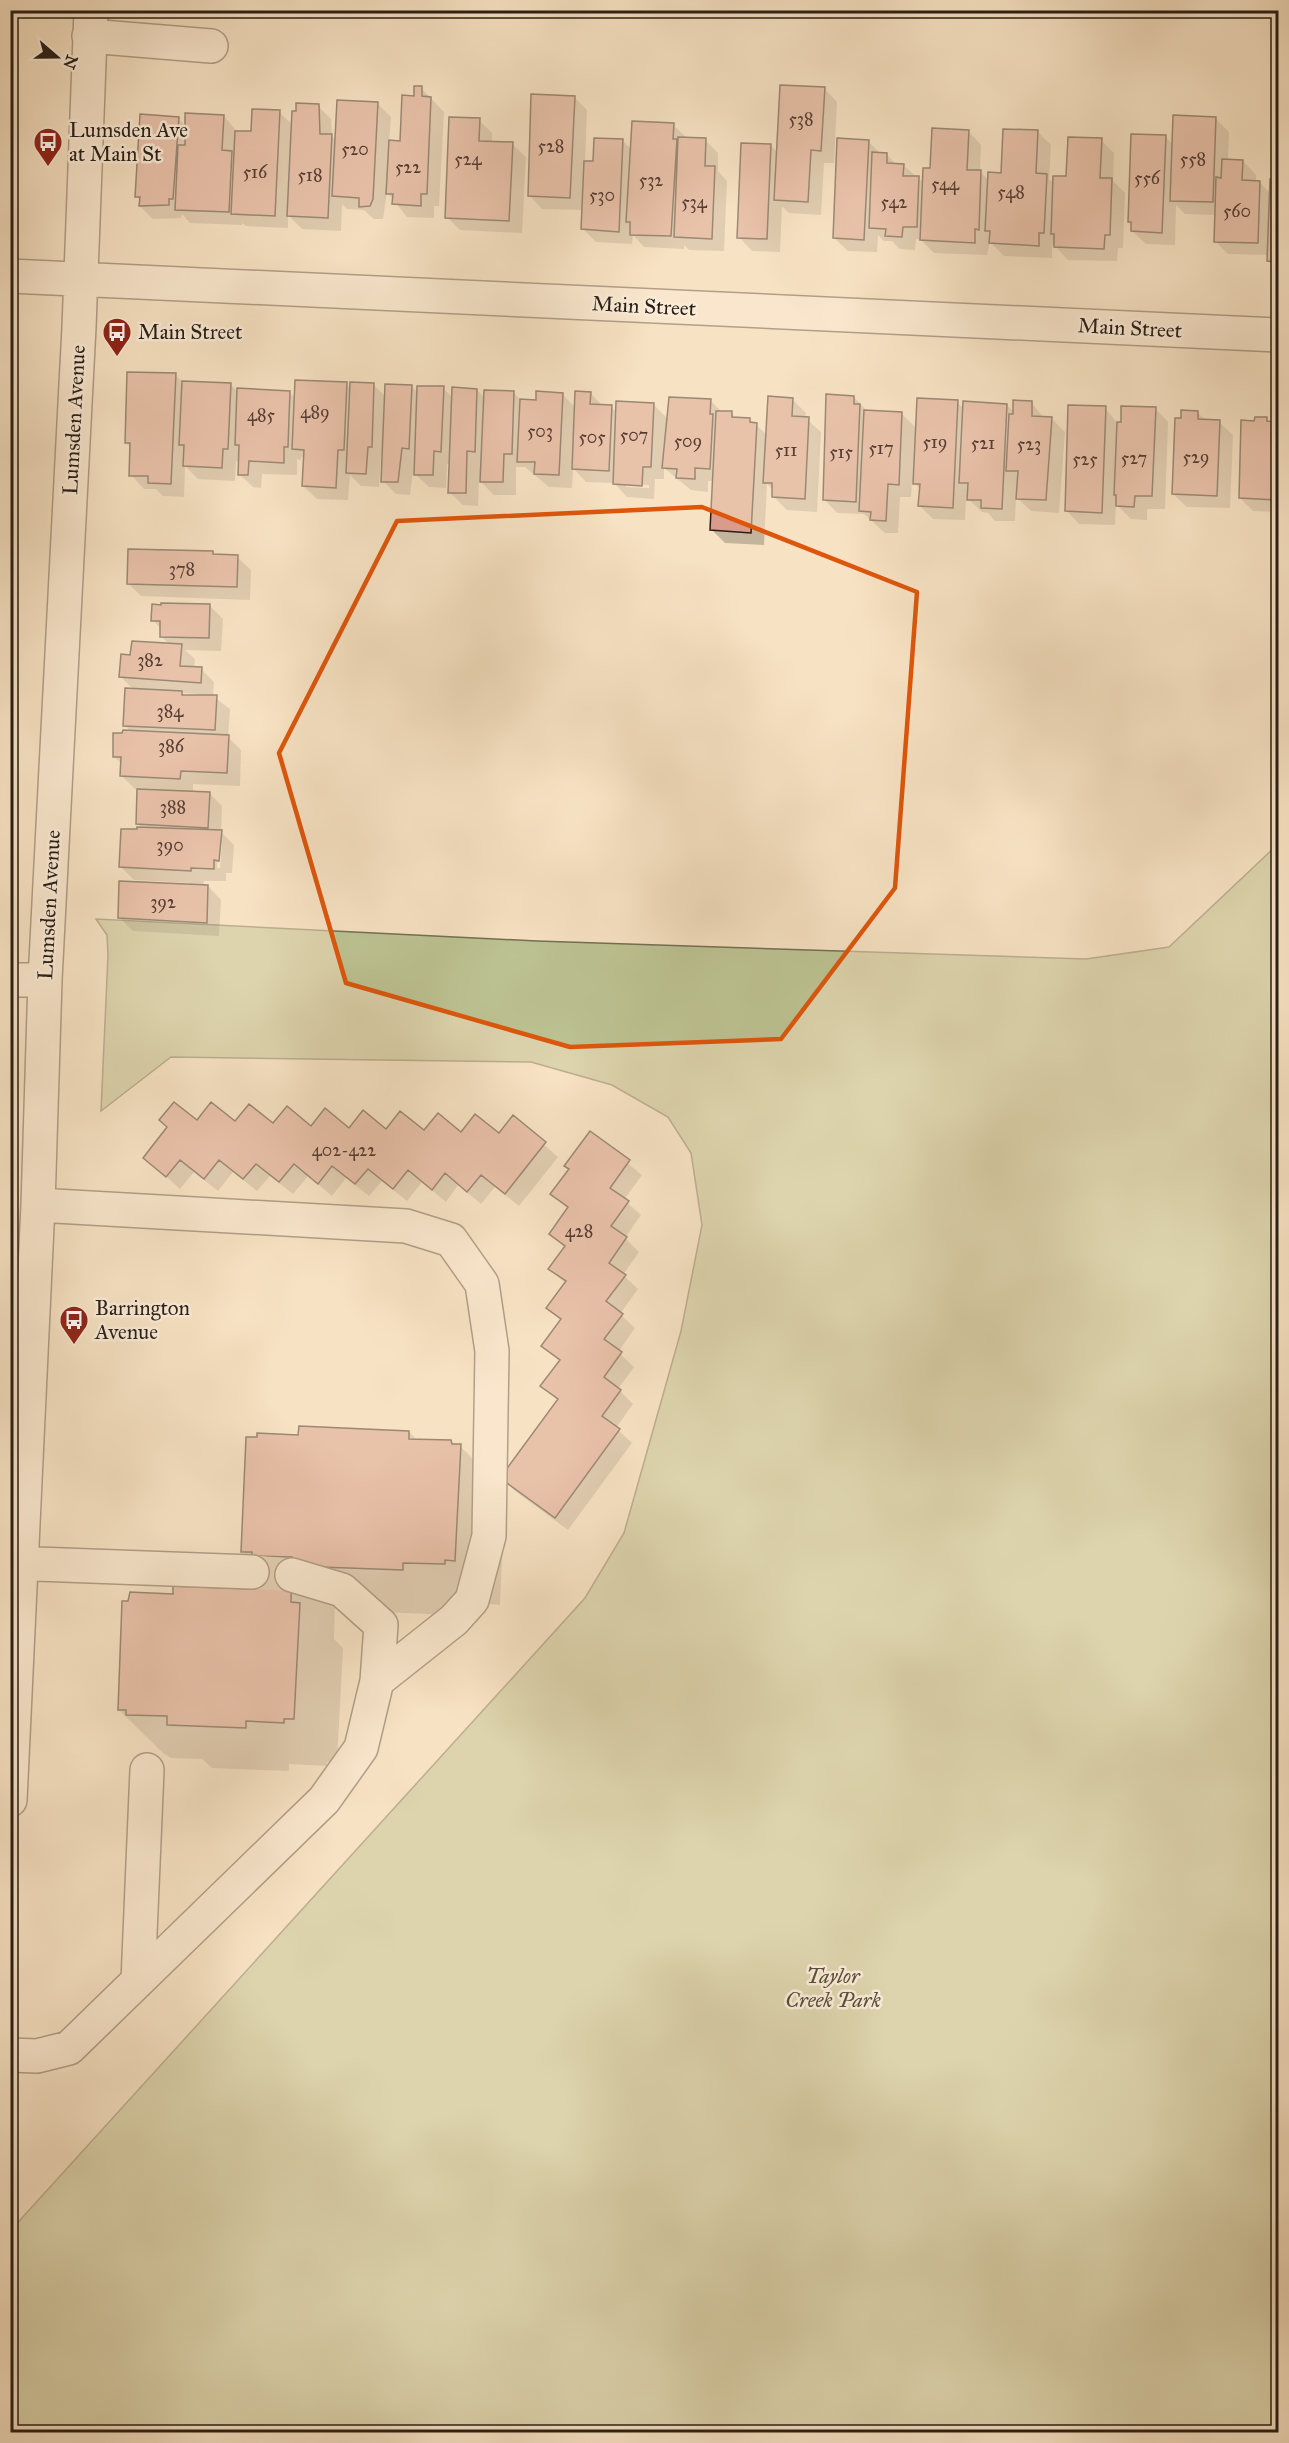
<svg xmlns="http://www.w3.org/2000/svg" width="1289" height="2443" viewBox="0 0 1289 2443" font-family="'IM FELL Great Primer',serif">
<rect width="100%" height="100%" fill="#f7e2c3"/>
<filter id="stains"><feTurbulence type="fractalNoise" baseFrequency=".00333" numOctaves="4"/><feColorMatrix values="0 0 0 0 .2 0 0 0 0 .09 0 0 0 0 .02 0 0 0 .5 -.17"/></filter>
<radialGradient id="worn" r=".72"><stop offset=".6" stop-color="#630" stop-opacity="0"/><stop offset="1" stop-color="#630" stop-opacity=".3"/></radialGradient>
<!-- green -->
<path fill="#bdc393" stroke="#737054" stroke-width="1.5" d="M 1278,844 L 1278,2432 L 11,2432 L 11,2230 L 585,1598 L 624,1533 L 681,1331 L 702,1225 L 691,1153 L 668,1117 L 612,1085 L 531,1062 L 171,1057 L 101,1111 L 108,955 L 107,935 L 96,919 L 537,941 L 1086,959 L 1169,947 Z"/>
<!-- shadow -->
<path fill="#0003" fill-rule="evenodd" d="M 196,10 L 268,10 L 268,19 L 202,16 Z
M 421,88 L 444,112 L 439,206 L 434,206 L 434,218 L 407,217 L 387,192 L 383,219 L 374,219 L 364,210 L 347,209 L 342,204 L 341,231 L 302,229 L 288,215 L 288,228 L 246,226 L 242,223 L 242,225 L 190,223 L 182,214 L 181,218 L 153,219 L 140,206 L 141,201 L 136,196 L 178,119 L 187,127 L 224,116 L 237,132 L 253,133 L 279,112 L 293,125 L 318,106 L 331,119 L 332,136 L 336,141 L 377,103 L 391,117 L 389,142 L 401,142 L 415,98 Z
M 824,88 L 837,102 L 834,163 L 824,163 L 821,215 L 789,213 L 782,206 L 780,252 L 752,251 L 739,237 L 771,146 L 778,153 Z
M 574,97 L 587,110 L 585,162 L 594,162 L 623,141 L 632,150 L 673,125 L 687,138 L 705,140 L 718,153 L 718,171 L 727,181 L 724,251 L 689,250 L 684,245 L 684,249 L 644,247 L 633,235 L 632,244 L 596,242 L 582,228 L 583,210 L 542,209 L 529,195 Z
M 1216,119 L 1229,132 L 1228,161 L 1243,161 L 1256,175 L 1256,182 L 1259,182 L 1271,194 L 1271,181 L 1278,182 L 1278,271 L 1268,260 L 1268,255 L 1228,254 L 1215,241 L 1216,215 L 1185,214 L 1176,205 L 1175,245 L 1146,244 L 1132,231 L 1130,221 L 1165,136 L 1173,145 Z
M 479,120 L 492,133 L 492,143 L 512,144 L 526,157 L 522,233 L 460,230 L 447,217 Z
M 968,131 L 981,145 L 980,171 L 989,181 L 1002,174 L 1038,132 L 1051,145 L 1049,179 L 1054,183 L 1067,178 L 1101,140 L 1114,153 L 1113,181 L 1125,193 L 1123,248 L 1118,248 L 1117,261 L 1068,260 L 1054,245 L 1052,245 L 1052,258 L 1004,256 L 990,242 L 987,255 L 934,253 L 921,240 L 916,239 L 915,250 L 900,249 L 892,241 L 884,241 L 878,235 L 877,252 L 848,251 L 834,238 L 868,141 L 881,154 L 887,155 L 897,165 L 903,165 L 924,183 L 932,170 Z
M 175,375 L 183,382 L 230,384 L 239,393 L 290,393 L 296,399 L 346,384 L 351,389 L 374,385 L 386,397 L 412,387 L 419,394 L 443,388 L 453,398 L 477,390 L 485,398 L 514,393 L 522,401 L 538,402 L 562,394 L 576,408 L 590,393 L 603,406 L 611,407 L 617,413 L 653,404 L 668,419 L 710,400 L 722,412 L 731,413 L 737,419 L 749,419 L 767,435 L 792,399 L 806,413 L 805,418 L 821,432 L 817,512 L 787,510 L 773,496 L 774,491 L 767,484 L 764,545 L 725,543 L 712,530 L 714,481 L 708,481 L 708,492 L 691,490 L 664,468 L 664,479 L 655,479 L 654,499 L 627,497 L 614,483 L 586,482 L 573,468 L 572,488 L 549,487 L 525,467 L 516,467 L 516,495 L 494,495 L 479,480 L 478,506 L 463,505 L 449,492 L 450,464 L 447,464 L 446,488 L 429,487 L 413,472 L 410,495 L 396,494 L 383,481 L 384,455 L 381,455 L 379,487 L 361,486 L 350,475 L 348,500 L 317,499 L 303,486 L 305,460 L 301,456 L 301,460 L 297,459 L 297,475 L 262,474 L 261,488 L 253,487 L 239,474 L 240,462 L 236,461 L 235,481 L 198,479 L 185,466 L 184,497 L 163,496 L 156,489 L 144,489 L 131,475 L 131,448 L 126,443 ZM 626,484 L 649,485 L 649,488 L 626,487 Z
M 854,397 L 867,411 L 902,414 L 917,429 L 957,402 L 964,409 L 1007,405 L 1014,412 L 1031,402 L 1044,418 L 1052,419 L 1065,432 L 1059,513 L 1031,511 L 1016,497 L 1015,521 L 995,521 L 988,513 L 982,512 L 966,497 L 965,520 L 933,519 L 920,506 L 921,490 L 912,481 L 911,497 L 900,497 L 898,533 L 885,533 L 864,514 L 837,513 L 824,499 Z
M 1105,408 L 1118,424 L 1155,408 L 1168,422 L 1165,509 L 1147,509 L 1147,520 L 1131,519 L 1116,504 L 1115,525 L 1079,524 L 1066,510 Z
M 1197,412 L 1206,421 L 1219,422 L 1233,435 L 1230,508 L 1187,507 L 1173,494 L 1183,419 Z
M 1266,419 L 1271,423 L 1278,423 L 1278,512 L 1253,511 L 1240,498 L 1255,422 Z
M 212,553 L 215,556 L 237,557 L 251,570 L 250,600 L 141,596 L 128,583 Z
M 210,606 L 223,619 L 221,651 L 185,650 L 195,659 L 194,668 L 201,669 L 214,682 L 213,696 L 230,709 L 228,737 L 241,750 L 240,786 L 193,784 L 193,793 L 209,793 L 222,806 L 221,832 L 234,845 L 232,873 L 226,873 L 226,881 L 204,881 L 203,886 L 208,886 L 221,900 L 219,936 L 133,931 L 120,918 L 190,886 L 190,883 L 134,880 L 121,867 L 138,831 L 142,828 L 138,824 L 139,789 L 135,789 L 122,776 L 122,765 L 114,756 L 132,732 L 125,726 L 134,690 L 120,676 L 132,656 L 170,645 L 161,636 L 161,629 L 153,620 ZM 182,693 L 198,694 L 198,696 L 186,697 ZM 219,842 L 222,842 L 220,868 L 217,868 Z
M 513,1118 L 558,1157 L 519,1206 L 495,1187 L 481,1204 L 458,1185 L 446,1202 L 422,1182 L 407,1201 L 382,1181 L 369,1196 L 346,1178 L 332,1196 L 308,1176 L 293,1194 L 270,1176 L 257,1191 L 233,1172 L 218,1191 L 194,1172 L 180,1189 L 145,1157 L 197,1122 L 499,1136 Z
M 590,1133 L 642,1175 L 624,1200 L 641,1215 L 625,1238 L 639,1252 L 623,1275 L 638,1289 L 620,1314 L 635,1328 L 618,1352 L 634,1367 L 618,1389 L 633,1404 L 616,1428 L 632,1443 L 568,1530 L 515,1491 L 502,1478 L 558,1401 L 542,1385 L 560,1362 L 543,1346 L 561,1321 L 548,1308 L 566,1284 L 550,1269 L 565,1248 L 551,1234 L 568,1209 L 552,1194 Z
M 409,1432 L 417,1440 L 451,1442 L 460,1446 L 505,1490 L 500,1605 L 489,1604 L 489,1608 L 447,1607 L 447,1615 L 339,1610 L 335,1606 L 334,1639 L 343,1648 L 337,1762 L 327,1762 L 327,1766 L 289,1764 L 289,1771 L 212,1768 L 202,1759 L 171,1758 L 163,1753 L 119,1710 L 174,1596 L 252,1591 L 253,1562 L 243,1551 L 300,1436 Z"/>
<!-- building -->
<path fill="#d89b8c" stroke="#291e16" stroke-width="1.5" d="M 780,85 L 825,87 L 821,151 L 811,150 L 808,202 L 774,200 Z
M 414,86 L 422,86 L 422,96 L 431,97 L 427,194 L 421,194 L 421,206 L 392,204 L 393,194 L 386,194 L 389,140 L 400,141 L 402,95 L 414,96 Z
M 531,94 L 575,96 L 570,198 L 528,196 Z
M 337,100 L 378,102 L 373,199 L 370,206 L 359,207 L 359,198 L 332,196 Z
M 296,103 L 319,104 L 320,134 L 332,134 L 328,218 L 287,216 L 292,111 L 296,111 Z
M 252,109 L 280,110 L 275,216 L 231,214 L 235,131 L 251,131 Z
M 185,113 L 224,115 L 222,150 L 232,151 L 229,212 L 175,210 L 178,145 L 185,145 Z
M 140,114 L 179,117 L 173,199 L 169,199 L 169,205 L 139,206 L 140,197 L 135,197 Z
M 1173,115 L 1216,117 L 1213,202 L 1170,201 Z
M 449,117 L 480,118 L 479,141 L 513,142 L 509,221 L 445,218 Z
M 632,121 L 674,123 L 673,139 L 677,139 L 671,236 L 630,235 L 630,222 L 626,222 Z
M 932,128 L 969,130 L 967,170 L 981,170 L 979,230 L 975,229 L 975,243 L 920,240 L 923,168 L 930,168 Z
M 1003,129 L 1038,130 L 1036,173 L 1047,174 L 1044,233 L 1039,233 L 1039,246 L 989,243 L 990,231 L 985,231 L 988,172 L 1001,173 Z
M 1131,134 L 1166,135 L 1162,233 L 1131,231 L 1131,222 L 1128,222 Z
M 678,137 L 706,138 L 705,166 L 715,166 L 712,239 L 674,237 Z
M 1068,137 L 1102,138 L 1100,178 L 1112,178 L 1110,235 L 1105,235 L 1104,249 L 1054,247 L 1054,234 L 1051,234 L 1053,176 L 1066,176 Z
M 594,138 L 623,139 L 619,232 L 581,229 L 584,161 L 593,161 Z
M 837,138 L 869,140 L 864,240 L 833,238 Z
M 741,143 L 771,144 L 767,239 L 737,238 Z
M 872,152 L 887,153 L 887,163 L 904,164 L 903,176 L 919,176 L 917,227 L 903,227 L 902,237 L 885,236 L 886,229 L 869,228 Z
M 1222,159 L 1243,160 L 1242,180 L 1260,181 L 1258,243 L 1214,242 L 1216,177 L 1221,178 Z
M 1270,179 L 1278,180 L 1278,262 L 1267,261 Z
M 127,372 L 176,373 L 171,484 L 148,483 L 148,476 L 129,476 L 130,443 L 125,443 Z
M 295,380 L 347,382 L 344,450 L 338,450 L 336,488 L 302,486 L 304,450 L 292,449 Z
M 182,381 L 231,383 L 228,449 L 223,449 L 222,468 L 183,466 L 184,445 L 179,445 Z
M 350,382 L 374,383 L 372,447 L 368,447 L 366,474 L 346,473 Z
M 385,384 L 412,385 L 409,449 L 402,448 L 398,482 L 381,482 Z
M 417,386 L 444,386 L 441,452 L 434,451 L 433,475 L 414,475 Z
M 452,387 L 477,389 L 475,452 L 467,451 L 466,493 L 448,493 Z
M 237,388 L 290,391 L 288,447 L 284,447 L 284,463 L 249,461 L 248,475 L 238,475 L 239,445 L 235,445 Z
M 484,390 L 514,391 L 512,454 L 504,454 L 503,482 L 480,482 Z
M 536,391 L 563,393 L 559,475 L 534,474 L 535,462 L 517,462 L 520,399 L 536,400 Z
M 575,391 L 591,392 L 590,404 L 612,405 L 609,471 L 572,469 Z
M 826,394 L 854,396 L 854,404 L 860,404 L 856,502 L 823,500 Z
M 768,396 L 793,398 L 792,416 L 809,417 L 805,499 L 772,497 L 772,483 L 763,483 Z
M 669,397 L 711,399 L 710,414 L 713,414 L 710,469 L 695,468 L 695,479 L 676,478 L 677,469 L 662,468 Z
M 917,398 L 958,400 L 953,508 L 918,506 L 920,484 L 913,484 Z
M 1013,400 L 1032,401 L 1032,416 L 1052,417 L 1046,500 L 1016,499 L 1018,471 L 1006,471 L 1009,414 L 1013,414 Z
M 616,401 L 654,403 L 651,467 L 643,467 L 642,486 L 613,484 Z
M 963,401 L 1007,404 L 1002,509 L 981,508 L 981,500 L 967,500 L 968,483 L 959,483 Z
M 1068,405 L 1106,406 L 1102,513 L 1065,511 Z
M 1121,406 L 1156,407 L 1152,496 L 1135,496 L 1134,507 L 1116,506 L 1116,495 L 1114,495 L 1117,422 L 1121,422 Z
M 864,410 L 902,412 L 899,485 L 888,484 L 886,521 L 870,520 L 871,512 L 859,511 Z
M 1181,410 L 1198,411 L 1198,419 L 1220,420 L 1217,496 L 1172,494 L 1175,418 L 1181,418 Z
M 716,411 L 732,411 L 732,417 L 750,418 L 750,422 L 757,423 L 751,533 L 710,530 Z
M 1255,417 L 1267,417 L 1267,421 L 1278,422 L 1278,500 L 1239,498 L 1241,420 L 1254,421 Z
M 128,549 L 213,551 L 213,554 L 238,555 L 237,587 L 127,584 Z
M 161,603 L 210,604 L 209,638 L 160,637 L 160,621 L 151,621 L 152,604 L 161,605 Z
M 132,641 L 182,644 L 180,666 L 202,667 L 201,683 L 119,677 L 121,654 L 130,655 Z
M 125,688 L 182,691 L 182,695 L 217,695 L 215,730 L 123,726 Z
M 123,730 L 229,735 L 227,773 L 181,771 L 180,779 L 120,776 L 121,757 L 113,757 L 113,733 L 122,733 Z
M 137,789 L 210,792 L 208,828 L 136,824 Z
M 137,827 L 222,830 L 219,861 L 214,860 L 214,869 L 191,868 L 191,871 L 119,867 L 121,829 L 137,829 Z
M 119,881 L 208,885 L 207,923 L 118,918 Z
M 174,1102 L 197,1120 L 211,1102 L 235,1121 L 249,1104 L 273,1123 L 287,1106 L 311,1126 L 325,1108 L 349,1128 L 363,1110 L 386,1129 L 400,1111 L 424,1130 L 438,1113 L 461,1132 L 475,1114 L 499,1133 L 513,1115 L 546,1142 L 505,1194 L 481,1175 L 467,1192 L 445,1173 L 432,1190 L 408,1170 L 393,1189 L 368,1169 L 355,1184 L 332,1166 L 318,1184 L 294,1164 L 279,1182 L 256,1164 L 243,1179 L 219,1160 L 204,1179 L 180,1160 L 166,1177 L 143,1158 L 167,1127 L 159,1120 Z
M 590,1131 L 630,1160 L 610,1188 L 629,1201 L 611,1226 L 627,1237 L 609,1263 L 626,1275 L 606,1301 L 623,1314 L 604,1339 L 622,1352 L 604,1377 L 621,1390 L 602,1416 L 620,1429 L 555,1518 L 500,1478 L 558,1399 L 540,1386 L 560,1360 L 541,1346 L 561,1319 L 546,1308 L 566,1281 L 548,1269 L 565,1246 L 549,1234 L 568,1207 L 550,1194 L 569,1169 L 564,1166 Z
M 299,1426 L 409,1431 L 409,1439 L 451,1440 L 452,1444 L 461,1444 L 455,1561 L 445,1560 L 445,1564 L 403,1563 L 403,1570 L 293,1566 L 292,1557 L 252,1556 L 252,1552 L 241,1552 L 246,1437 L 257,1437 L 257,1433 L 298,1435 Z
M 252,1556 L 292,1557 L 291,1602 L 300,1603 L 294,1719 L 284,1719 L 284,1723 L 246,1721 L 246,1728 L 167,1725 L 167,1716 L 126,1715 L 126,1710 L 118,1710 L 122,1601 L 128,1601 L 130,1592 L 173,1594 L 173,1586 L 251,1589 Z"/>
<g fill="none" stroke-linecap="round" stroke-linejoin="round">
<!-- minor-tunnel -->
<path stroke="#cebba0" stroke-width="33" stroke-dasharray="33 16" stroke-linecap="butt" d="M 252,1572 L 292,1575"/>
<!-- minor casing -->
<g stroke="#5c4f41" stroke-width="36">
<path id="minor" d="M 89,36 L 211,46
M 10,276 L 1278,335
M 10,980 L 45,980
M 10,1563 L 252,1572
M 292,1575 L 342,1590 L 381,1625 L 377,1681
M 10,1800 L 38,1205 L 45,980 L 79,327 L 91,10
M 138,1981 L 147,1770
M 10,2055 L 37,2056 L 69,2048 L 324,1800 L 361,1748 L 377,1681 L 454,1620 L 472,1600 L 489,1536 L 492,1351 L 482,1284 L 451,1240 L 406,1226 L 38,1205"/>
</g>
<!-- minor -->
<use href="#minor" stroke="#faecd8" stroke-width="33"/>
</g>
<!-- marked area -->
<path d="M0 0H1289V2443H0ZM 702,507 L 917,592 L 895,888 L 781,1039 L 570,1047 L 346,983 L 279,753 L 397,521 Z" fill="#f7e2c3" fill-opacity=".55" fill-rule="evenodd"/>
<path fill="none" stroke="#de560c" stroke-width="4.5" stroke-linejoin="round" d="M 702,507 L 917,592 L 895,888 L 781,1039 L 570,1047 L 346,983 L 279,753 L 397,521 Z"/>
<!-- icons -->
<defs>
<g id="bus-pin" transform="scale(1.5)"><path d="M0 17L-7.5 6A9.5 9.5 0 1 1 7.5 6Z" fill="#8f2418" stroke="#faecd8"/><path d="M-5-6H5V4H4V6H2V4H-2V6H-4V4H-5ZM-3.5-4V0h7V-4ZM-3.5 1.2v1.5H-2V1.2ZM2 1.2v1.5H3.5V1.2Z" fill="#fff"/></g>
</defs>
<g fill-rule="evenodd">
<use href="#bus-pin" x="48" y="142"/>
<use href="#bus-pin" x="117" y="332"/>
<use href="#bus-pin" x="74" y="1320"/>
</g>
<g text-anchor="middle" stroke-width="5" stroke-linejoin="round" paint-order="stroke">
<!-- number labels -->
<g font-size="18" fill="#553d34">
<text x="801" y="125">538</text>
<text x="551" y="152">528</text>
<text x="355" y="155">520</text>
<text x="468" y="165">524</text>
<text x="1193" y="165">558</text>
<text x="408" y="173">522</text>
<text x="255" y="178">516</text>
<text x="310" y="181">518</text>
<text x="1147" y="184">556</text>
<text x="651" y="186">532</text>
<text x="945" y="190">544</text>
<text x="1011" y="198">548</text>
<text x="602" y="201">530</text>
<text x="694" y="208">534</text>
<text x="894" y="208">542</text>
<text x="1237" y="217">560</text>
<text x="315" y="418">489</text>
<text x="261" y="421">485</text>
<text x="540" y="437">503</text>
<text x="634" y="441">507</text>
<text x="592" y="443">505</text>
<text x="688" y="447">509</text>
<text x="935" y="448">519</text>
<text x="983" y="449">521</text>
<text x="1029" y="450">523</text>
<text x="881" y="454">517</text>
<text x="786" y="456">511</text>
<text x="841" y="458">515</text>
<text x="1196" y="463">529</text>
<text x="1134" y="464">527</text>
<text x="1085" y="465">525</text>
<text x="182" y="575">378</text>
<text x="150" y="666">382</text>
<text x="170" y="717">384</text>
<text x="171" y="752">386</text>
<text x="173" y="813">388</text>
<text x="170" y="851">390</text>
<text x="163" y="908">392</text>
<text x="344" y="1156">402-422</text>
<text x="579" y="1237">428</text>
</g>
<!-- poi labels -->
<g font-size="21" fill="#291e16" stroke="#faecd8" text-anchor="start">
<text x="69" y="137">Lumsden Ave<tspan x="69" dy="24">at Main St</tspan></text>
<text x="138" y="339">Main Street</text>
<text x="95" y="1315">Barrington<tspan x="95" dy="24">Avenue</tspan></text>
</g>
<!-- street labels -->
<g font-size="21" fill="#291e16" stroke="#faecd8">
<text transform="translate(644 306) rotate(3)" y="7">Main Street</text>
<text transform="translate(1130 328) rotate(3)" y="7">Main Street</text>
<text transform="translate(74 420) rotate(-87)" y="7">Lumsden Avenue</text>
<text transform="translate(49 905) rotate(-87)" y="7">Lumsden Avenue</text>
</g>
<!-- park labels -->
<g font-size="21" font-style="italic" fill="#55503c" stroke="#faecd8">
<text x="833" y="1983">Taylor<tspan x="833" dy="24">Creek Park</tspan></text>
</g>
</g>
<!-- margin -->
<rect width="1289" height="2443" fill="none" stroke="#f7e2c3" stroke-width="36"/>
<rect x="12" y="12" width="1265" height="2419" fill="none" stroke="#291e16" stroke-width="3"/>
<rect x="18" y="18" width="1253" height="2407" fill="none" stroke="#291e16" stroke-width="1.5"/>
<!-- north arrow -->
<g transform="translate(57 57) rotate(110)" stroke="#faecd8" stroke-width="4.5" paint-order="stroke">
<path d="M0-4.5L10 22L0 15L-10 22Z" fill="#291e16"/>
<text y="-9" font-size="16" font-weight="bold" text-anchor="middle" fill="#291e16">N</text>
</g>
<rect width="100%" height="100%" filter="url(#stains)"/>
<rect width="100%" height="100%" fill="url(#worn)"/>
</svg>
